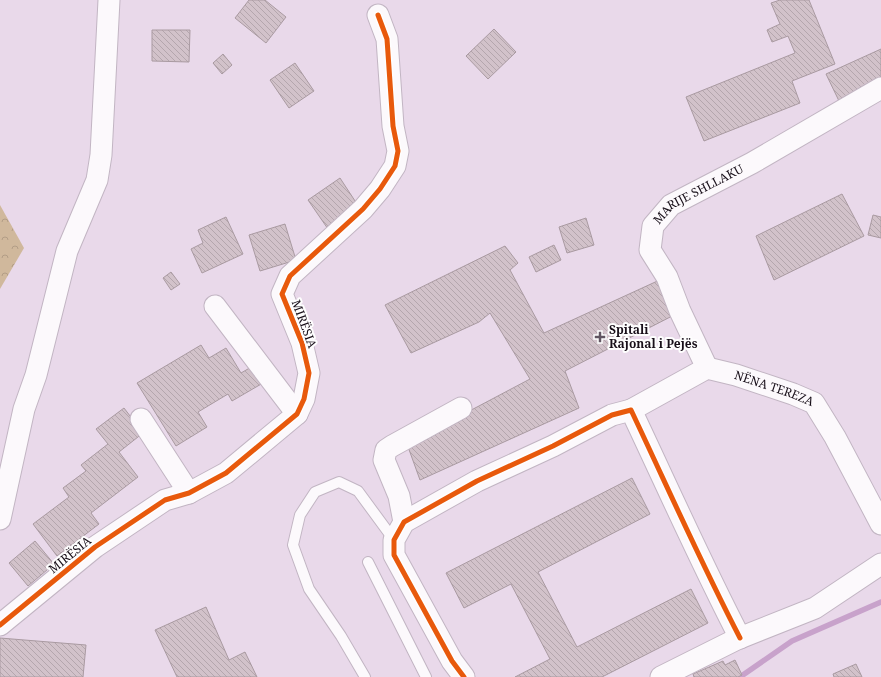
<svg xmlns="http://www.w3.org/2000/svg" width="881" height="677" viewBox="0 0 881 677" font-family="'Noto Serif',serif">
<defs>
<pattern id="forest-crowns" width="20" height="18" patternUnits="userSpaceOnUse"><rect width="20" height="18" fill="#d0b89c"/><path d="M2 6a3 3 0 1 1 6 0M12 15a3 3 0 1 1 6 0" fill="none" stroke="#b29d86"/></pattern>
<pattern id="building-back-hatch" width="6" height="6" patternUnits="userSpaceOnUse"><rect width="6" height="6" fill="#d2c2ca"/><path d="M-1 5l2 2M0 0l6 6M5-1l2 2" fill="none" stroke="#b4a6ad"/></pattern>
</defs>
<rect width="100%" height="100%" fill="#e9d9ea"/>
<!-- forest -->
<path fill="url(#forest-crowns)" d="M 0,205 L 24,248 L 0,289 Z"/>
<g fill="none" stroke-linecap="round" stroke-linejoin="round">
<!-- stream -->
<path stroke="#c8a2cb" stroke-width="5.5" d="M 740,677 L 792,641 L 881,602"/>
</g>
<!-- building -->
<path fill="url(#building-back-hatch)" stroke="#a99aa1" d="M 249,0 L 265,0 L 286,17 L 266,43 L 235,18 Z
M 780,0 L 809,0 L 835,64 L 792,81 L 800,103 L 704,141 L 686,97 L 795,53 L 788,36 L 772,42 L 767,30 L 780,24 L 771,3 Z
M 494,29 L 516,52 L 488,79 L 466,56 Z
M 152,30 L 190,30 L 189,62 L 152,61 Z
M 881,49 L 881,82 L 839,101 L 826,74 Z
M 223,54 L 232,65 L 222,74 L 213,63 Z
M 295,63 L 314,91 L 289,108 L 270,80 Z
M 340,178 L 359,207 L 328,229 L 308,200 Z
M 842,194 L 864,236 L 774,280 L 756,236 Z
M 873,215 L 881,217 L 881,238 L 868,235 Z
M 226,217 L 243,254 L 202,273 L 191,249 L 203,243 L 198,230 Z
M 586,218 L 594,245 L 567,253 L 559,227 Z
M 285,224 L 296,260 L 260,271 L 249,235 Z
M 554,245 L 561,260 L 536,272 L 529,257 Z
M 505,246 L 518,263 L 510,270 L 544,333 L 664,278 L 678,313 L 565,371 L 579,408 L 420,480 L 407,444 L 530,379 L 490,313 L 479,322 L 411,353 L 385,305 Z
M 171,272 L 180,284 L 171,290 L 163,278 Z
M 201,345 L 209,358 L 226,348 L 241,373 L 253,366 L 263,383 L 232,401 L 228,394 L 198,412 L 207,427 L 176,446 L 137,383 Z
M 124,408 L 143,433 L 119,452 L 138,477 L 91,513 L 99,524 L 57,556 L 33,524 L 69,497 L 63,488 L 86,471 L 81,465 L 108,444 L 96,429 Z
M 632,478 L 650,514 L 538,572 L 577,647 L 691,589 L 708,623 L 602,677 L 515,677 L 550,659 L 511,584 L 464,608 L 446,573 Z
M 35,541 L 54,564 L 28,586 L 9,563 Z
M 206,607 L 229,660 L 245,652 L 257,677 L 177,677 L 155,630 Z
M 0,638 L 86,645 L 83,677 L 0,677 Z
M 735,660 L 742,675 L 738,677 L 694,677 L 693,674 L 723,661 L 725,665 Z
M 856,664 L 862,677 L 834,677 L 833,674 Z"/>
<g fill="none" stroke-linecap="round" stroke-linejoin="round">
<!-- lane casing -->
<g stroke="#c2b5c3" stroke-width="12">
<path id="lane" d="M 368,562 L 426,677
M 365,677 L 341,636 L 309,589 L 293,545 L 300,515 L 315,492 L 339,482 L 358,491 L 394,540"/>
</g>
<!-- street casing -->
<g stroke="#c2b5c3" stroke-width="23">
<g id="street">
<path d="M 215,306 L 297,414"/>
<path id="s1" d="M 707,368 L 680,311 L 667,277 L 650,250 L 653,226 L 671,205 L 752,163 L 881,88"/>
<path id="s2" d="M 631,410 L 707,368 L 736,375 L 793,394 L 814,403 L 835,437 L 881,524"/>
<path d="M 141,419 L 189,493"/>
<path d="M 0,519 L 24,409 L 36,375 L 67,251 L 97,180 L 101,155 L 109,0"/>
<path d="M 404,522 L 399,496 L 384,460 L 386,450 L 392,446 L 461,408"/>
<path d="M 0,625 L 95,547 L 165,500 L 189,493 L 226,473 L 297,414 L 304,399 L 309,373 L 302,343 L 282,294 L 290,276 L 363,209 L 380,189 L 395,166 L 398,151 L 393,126 L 387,39 L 378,15"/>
<path d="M 464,677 L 452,661 L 394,555 L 394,540 L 404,522 L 477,481 L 553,446 L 612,415 L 631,410 C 667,486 701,563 740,638"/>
<path d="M 661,677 L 737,639 L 815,608 L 881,564"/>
</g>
</g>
<!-- lane -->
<use href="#lane" stroke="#fcf9fc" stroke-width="10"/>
<!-- street -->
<use href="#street" stroke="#fcf9fc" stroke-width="21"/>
<!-- cycleway casing -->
<g stroke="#fefefe" stroke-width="8">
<path id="cycleway" d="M 0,625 L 95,547 L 165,500 L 189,493 L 226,473 L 297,414 L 304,399 L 309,373 L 302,343 L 282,294 L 290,276 L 363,209 L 380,189 L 395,166 L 398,151 L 393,126 L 387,39 L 378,15
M 464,677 L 452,661 L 394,555 L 394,540 L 404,522 L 477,481 L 553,446 L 612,415 L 631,410 C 667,486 701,563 740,638"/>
</g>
<!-- cycleway -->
<use href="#cycleway" stroke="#e8590c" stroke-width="5"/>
</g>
<!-- markers -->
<path fill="#615662" stroke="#fefefe" stroke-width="1.5" d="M598 331h4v4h4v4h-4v4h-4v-4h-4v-4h4z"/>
<g text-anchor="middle" stroke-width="4" stroke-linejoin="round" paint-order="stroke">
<!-- street labels -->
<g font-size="12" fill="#180f19" stroke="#fefefe">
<text dy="4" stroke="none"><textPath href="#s1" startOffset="212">MARIJE SHLLAKU</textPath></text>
<text transform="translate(304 324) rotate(70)" y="4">MIRËSIA</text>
<text dy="4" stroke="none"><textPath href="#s2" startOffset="157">NËNA TEREZA</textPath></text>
<text transform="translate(70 555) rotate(-39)" y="4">MIRËSIA</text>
</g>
<!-- poi labels -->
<g font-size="12" font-weight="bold" fill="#180f19" stroke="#fefefe" text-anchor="start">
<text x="609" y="334">Spitali<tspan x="609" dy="14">Rajonal i Pejës</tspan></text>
</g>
</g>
</svg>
